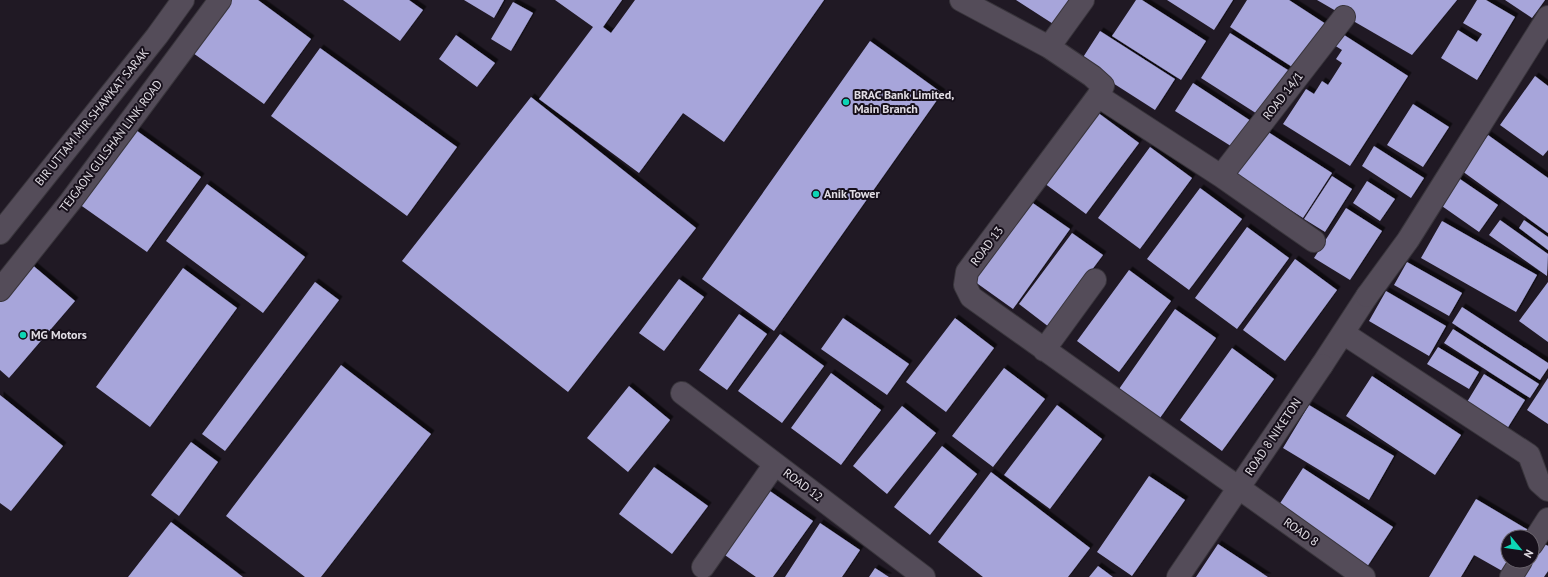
<svg xmlns="http://www.w3.org/2000/svg" width="1548" height="577" viewBox="0 0 1548 577" font-family="'PT Sans',sans-serif">
<defs>
<filter id="shadow"><feDropShadow dx="3.5" dy="-3.5" stdDeviation="0" flood-color="#0009"/></filter>
</defs>
<rect width="100%" height="100%" fill="#201924"/>
<!-- building -->
<path fill="#a7a5da" filter="url(#shadow)" d="M 231,0 L 258,0 L 311,39 L 264,104 L 193,53 Z
M 343,0 L 409,0 L 423,10 L 400,41 Z
M 464,0 L 504,0 L 494,18 Z
M 555,0 L 622,0 L 603,27 L 611,33 L 635,0 L 824,0 L 724,142 L 683,113 L 639,173 L 539,99 L 593,27 Z
M 1016,0 L 1080,0 L 1061,29 Z
M 1136,0 L 1142,0 L 1206,41 L 1181,80 L 1112,36 Z
M 1167,0 L 1233,0 L 1214,30 Z
M 1247,0 L 1289,0 L 1329,26 L 1300,72 L 1230,27 Z
M 1317,0 L 1457,0 L 1412,55 Z
M 1477,0 L 1486,0 L 1515,17 L 1477,80 L 1441,58 L 1458,30 L 1477,42 L 1482,34 L 1463,23 Z
M 1505,0 L 1545,0 L 1532,18 Z
M 513,2 L 533,13 L 511,51 L 491,39 Z
M 1100,31 L 1175,79 L 1155,110 L 1080,62 Z
M 1230,33 L 1291,72 L 1262,117 L 1201,78 Z
M 1341,33 L 1408,76 L 1350,166 L 1283,124 L 1306,89 L 1314,94 L 1322,81 L 1328,85 L 1342,63 L 1336,59 L 1342,50 L 1334,45 Z
M 456,35 L 495,63 L 477,87 L 439,59 Z
M 870,41 L 942,93 L 774,331 L 702,279 Z
M 320,48 L 457,147 L 407,216 L 271,116 Z
M 1535,76 L 1548,86 L 1548,150 L 1543,156 L 1500,125 Z
M 1193,83 L 1251,121 L 1234,148 L 1175,111 Z
M 531,97 L 696,228 L 568,392 L 402,261 Z
M 1413,104 L 1449,127 L 1423,167 L 1387,145 Z
M 1097,112 L 1139,143 L 1086,214 L 1044,183 Z
M 133,128 L 201,177 L 147,252 L 79,204 Z
M 1262,128 L 1332,173 L 1303,218 L 1233,173 Z
M 1488,135 L 1548,178 L 1548,233 L 1462,171 Z
M 1374,146 L 1424,178 L 1411,198 L 1362,166 Z
M 1150,147 L 1192,178 L 1140,249 L 1098,218 Z
M 1332,176 L 1352,189 L 1325,232 L 1304,219 Z
M 1457,177 L 1498,205 L 1479,232 L 1439,204 Z
M 1367,181 L 1395,199 L 1380,221 L 1353,203 Z
M 207,184 L 305,257 L 263,313 L 166,241 Z
M 1200,188 L 1242,219 L 1189,290 L 1147,259 Z
M 1027,199 L 1070,229 L 1013,309 L 971,279 Z
M 1346,208 L 1382,231 L 1350,280 L 1314,258 Z
M 1500,220 L 1548,254 L 1547,276 L 1489,235 Z
M 1524,220 L 1548,237 L 1548,250 L 1519,228 Z
M 1442,221 L 1537,275 L 1516,312 L 1421,258 Z
M 1247,227 L 1289,258 L 1237,329 L 1195,298 Z
M 1072,233 L 1103,255 L 1049,327 L 1019,304 Z
M 1295,259 L 1337,290 L 1285,361 L 1243,330 Z
M 1407,262 L 1462,293 L 1449,316 L 1394,285 Z
M 30,263 L 75,301 L 9,378 L 0,370 L 0,298 Z
M 183,268 L 237,308 L 150,427 L 96,387 Z
M 1129,270 L 1171,301 L 1119,372 L 1077,341 Z
M 679,279 L 704,297 L 664,351 L 639,333 Z
M 315,282 L 339,300 L 225,451 L 202,434 Z
M 1548,282 L 1548,342 L 1519,321 Z
M 1386,291 L 1446,326 L 1429,356 L 1369,321 Z
M 1462,307 L 1548,363 L 1548,368 L 1540,380 L 1452,323 Z
M 1175,309 L 1216,338 L 1160,418 L 1119,389 Z
M 739,314 L 767,334 L 727,390 L 699,370 Z
M 843,318 L 909,364 L 887,395 L 821,349 Z
M 955,318 L 994,348 L 946,412 L 906,382 Z
M 1453,329 L 1539,384 L 1530,398 L 1444,343 Z
M 780,334 L 824,366 L 782,423 L 738,391 Z
M 1438,347 L 1479,372 L 1469,389 L 1427,364 Z
M 1232,348 L 1274,379 L 1222,451 L 1180,420 Z
M 341,365 L 431,434 L 321,577 L 305,577 L 226,516 Z
M 1004,368 L 1045,399 L 993,467 L 952,436 Z
M 831,373 L 881,410 L 841,465 L 791,428 Z
M 1484,374 L 1525,400 L 1505,432 L 1464,407 Z
M 1372,376 L 1461,435 L 1435,475 L 1346,416 Z
M 1548,378 L 1548,424 L 1527,410 Z
M 629,386 L 670,420 L 628,472 L 587,438 Z
M 0,395 L 63,446 L 11,511 L 0,503 Z
M 1057,405 L 1102,439 L 1050,509 L 1004,475 Z
M 1309,405 L 1394,456 L 1369,500 L 1283,448 Z
M 902,406 L 936,433 L 887,494 L 853,466 Z
M 191,442 L 218,462 L 179,516 L 151,495 Z
M 942,446 L 977,474 L 930,535 L 894,507 Z
M 654,467 L 708,506 L 672,554 L 619,514 Z
M 1303,468 L 1393,527 L 1367,567 L 1277,508 Z
M 991,472 L 1090,548 L 1068,577 L 983,577 L 938,542 Z
M 1149,476 L 1185,500 L 1132,576 L 1097,552 Z
M 767,489 L 813,521 L 773,577 L 756,577 L 722,553 Z
M 1476,499 L 1530,531 L 1526,537 L 1508,537 L 1508,561 L 1511,561 L 1504,572 L 1474,555 L 1461,577 L 1429,577 Z
M 171,522 L 243,577 L 128,577 Z
M 820,523 L 860,550 L 842,577 L 785,577 Z
M 1541,542 L 1548,546 L 1548,571 L 1544,577 L 1517,577 L 1528,561 L 1532,561 L 1532,556 Z
M 1218,544 L 1268,577 L 1196,577 Z
M 1098,566 L 1113,577 L 1089,577 Z
M 875,568 L 889,577 L 869,577 Z"/>
<g fill="none" stroke-linecap="round" stroke-linejoin="round">
<!-- pedestrian casing -->
<g stroke="#39353c" stroke-width="24">
<path id="pedestrian" d="M 1343,333 L 1529,455 L 1539,482 L 1548,490
M 1322,365 L 1367,296"/>
</g>
<!-- minor casing -->
<g stroke="#39353c" stroke-width="24">
<path id="minor" d="M 961,0 L 1049,47 L 1092,76 L 1103,86 L 1098,96 L 967,272 L 965,285 L 971,297 L 1364,577
M 1049,47 L 1083,0
M 1098,96 L 1221,176 L 1314,241
M 1221,176 L 1344,17
M 1367,296 L 1408,240 L 1548,17
M 1044,350 L 1095,280
M 682,393 L 924,577
M 1532,544 L 1548,519
M 703,567 L 775,464
M 1178,577 L 1322,365
M 1511,577 L 1521,561"/>
</g>
<!-- secondary casing -->
<g stroke="#39353c" stroke-width="24">
<path id="secondary" d="M 0,233 L 157,36 L 183,0
M 0,290 L 70,202 L 220,0"/>
</g>
<!-- pedestrian -->
<use href="#pedestrian" stroke="#544c59" stroke-width="22"/>
<!-- minor -->
<use href="#minor" stroke="#544c59" stroke-width="22"/>
<!-- secondary -->
<use href="#secondary" stroke="#544c59" stroke-width="22"/>
</g>
<!-- markers -->
<g fill="#0dd5b5" stroke="#17101b" stroke-width="1.5">
<circle cx="846" cy="102" r="4"/>
<circle cx="816" cy="194" r="4"/>
<circle cx="23" cy="335" r="4"/>
</g>
<g text-anchor="middle" stroke-width="4" stroke-linejoin="round" paint-order="stroke">
<!-- poi labels -->
<g font-size="12" font-weight="bold" fill="#e1dde4" stroke="#17101b" text-anchor="start">
<text x="854" y="99">BRAC Bank Limited,<tspan x="854" dy="14">Main Branch</tspan></text>
<text x="824" y="198">Anik Tower</text>
<text x="31" y="339">MG Motors</text>
</g>
<!-- street labels -->
<g font-size="12" fill="#e1dde4" stroke="#17101b">
<text transform="translate(1283 96) rotate(-52)" y="4">ROAD 14/1</text>
<text transform="translate(92 117) rotate(-51)" y="4">BIR UTTAM MIR SHAWKAT SARAK</text>
<text transform="translate(111 146) rotate(-53)" y="4">TEJGAON GULSHAN LINK ROAD</text>
<text transform="translate(987 246) rotate(-53)" y="4">ROAD 13</text>
<text transform="translate(1273 437) rotate(-56)" y="4">ROAD 8 NIKETON</text>
<text transform="translate(803 485) rotate(37)" y="4">ROAD 12</text>
<text transform="translate(1301 532) rotate(35)" y="4">ROAD 8</text>
</g>
</g>
<!-- north arrow -->
<g transform="translate(1520 549) rotate(119)"><circle r="19" fill="#17101b" stroke="#68626b"/>
<path d="M0-3L7 15L0 10L-7 15Z" fill="#0dd5b5"/>
<text y="-6" font-size="11" font-weight="bold" text-anchor="middle" fill="#e1dde4">N</text>
</g>
</svg>
